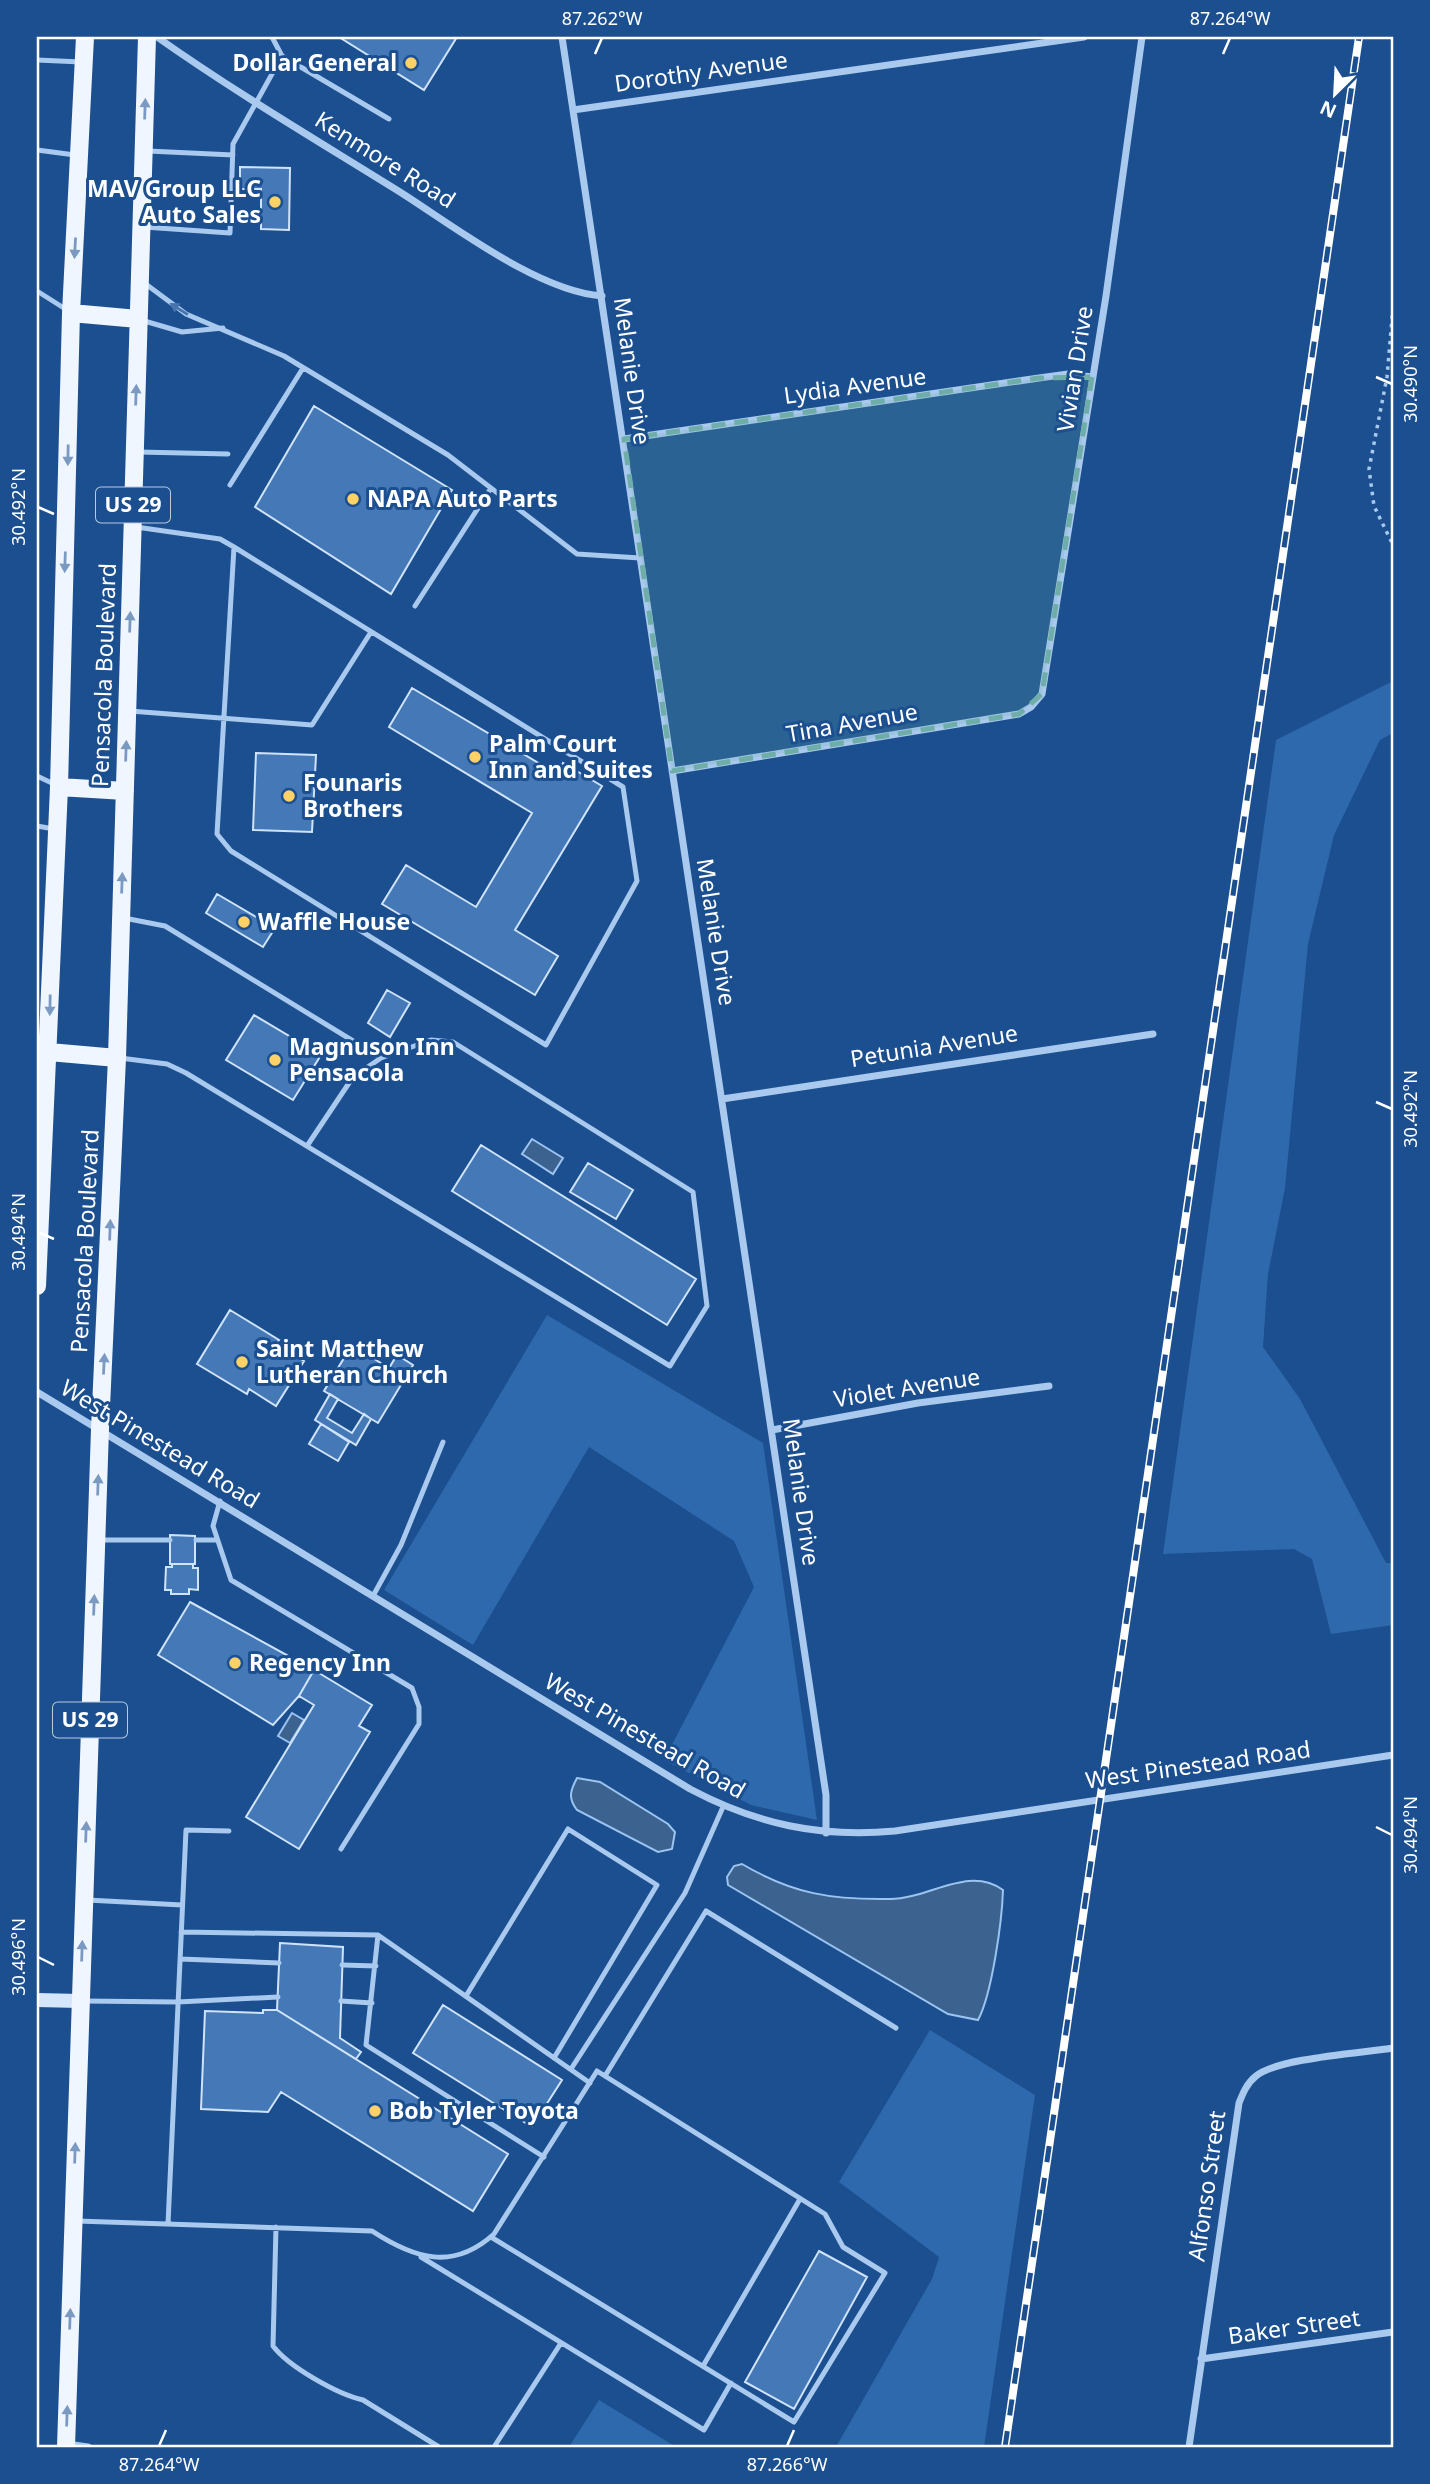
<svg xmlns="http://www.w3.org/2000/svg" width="1430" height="2484" viewBox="0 0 1430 2484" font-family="'Noto Sans',sans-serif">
<rect width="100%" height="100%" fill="#1b4f8f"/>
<!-- green -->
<path fill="#2e69ad" d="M 1393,681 L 1393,733 L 1380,740 L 1334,835 L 1308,944 L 1285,1188 L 1268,1274 L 1263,1347 L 1300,1399 L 1386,1563 L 1393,1563 L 1393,1625 L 1331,1634 L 1312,1559 L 1294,1549 L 1163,1554 L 1276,740 Z
M 547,1315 L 763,1443 L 817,1820 L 751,1805 L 664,1760 L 754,1587 L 734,1541 L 589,1447 L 473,1645 L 384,1590 Z
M 930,2030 L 1035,2095 L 984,2447 L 836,2447 L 932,2279 L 939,2257 L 839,2182 Z
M 599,2400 L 676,2447 L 569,2447 Z"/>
<!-- water -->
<path fill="#3c6290" stroke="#9cc4f0" stroke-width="2" d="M 532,1139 L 563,1158 L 553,1174 L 522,1154 Z
M 292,1713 L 304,1720 L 290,1743 L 278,1736 Z
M 577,1778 L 600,1782 L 668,1824 L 675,1832 L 672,1849 L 658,1852 L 577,1810 C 568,1798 570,1791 577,1778 Z
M 742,1864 C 793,1894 832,1900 890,1899 C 929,1899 968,1865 1003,1890 C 1002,1921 992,1994 978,2020 L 948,2014 L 728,1885 L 727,1877 L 734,1866 Z"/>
<!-- building -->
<path fill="#4478b7" stroke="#cfe3fa" stroke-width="2" d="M 339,37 L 457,37 L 424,90 Z
M 240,167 L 290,168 L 289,230 L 261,229 L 261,189 L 240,189 Z
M 314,406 L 452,490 L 391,594 L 255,507 Z
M 412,688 L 557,774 L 563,763 L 602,786 L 515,930 L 558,956 L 535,995 L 382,904 L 406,865 L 476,907 L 532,813 L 389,727 Z
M 256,753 L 316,755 L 312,832 L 253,830 Z
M 217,894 L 275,928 L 263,947 L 206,913 Z
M 387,990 L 410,1003 L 390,1037 L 368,1023 Z
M 254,1015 L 321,1055 L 293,1100 L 226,1060 Z
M 481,1145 L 696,1279 L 667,1325 L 452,1191 Z
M 588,1163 L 633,1190 L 616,1219 L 570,1192 Z
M 230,1310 L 279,1340 L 276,1344 L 304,1361 L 276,1406 L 249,1389 L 247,1394 L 197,1364 Z
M 352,1345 L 389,1368 L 397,1355 L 413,1365 L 378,1423 L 324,1391 Z
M 330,1394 L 338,1399 L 327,1418 L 352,1433 L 364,1414 L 371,1419 L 356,1445 L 315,1420 Z
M 321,1424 L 349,1442 L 338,1461 L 309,1444 Z
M 170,1535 L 195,1536 L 195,1564 L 170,1564 Z
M 172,1564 L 193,1564 L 193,1568 L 198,1568 L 198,1590 L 189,1589 L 189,1594 L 171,1594 L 171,1590 L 165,1590 L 166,1567 L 172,1567 Z
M 190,1602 L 314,1670 L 299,1696 L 273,1725 L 158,1655 Z
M 314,1670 L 372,1705 L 359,1726 L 370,1732 L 299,1849 L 246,1817 L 314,1705 L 299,1696 Z
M 280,1943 L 343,1947 L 340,2038 L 361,2052 L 356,2059 L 277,2010 Z
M 443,2005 L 562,2080 L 532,2127 L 413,2053 Z
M 263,2010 L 277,2010 L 508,2154 L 473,2211 L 281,2092 L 268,2112 L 201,2109 L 205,2011 L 263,2013 Z
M 819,2251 L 867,2277 L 794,2409 L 745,2382 Z"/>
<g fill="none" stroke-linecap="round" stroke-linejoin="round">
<!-- path -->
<path stroke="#a9c9ee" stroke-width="3.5" stroke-dasharray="3.5 5" stroke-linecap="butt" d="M 1393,307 L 1387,377 L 1369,469 L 1374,506 L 1393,545"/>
<!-- lane -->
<path stroke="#a9c9ee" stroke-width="5" d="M 272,37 L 282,56 L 389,119
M 37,60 L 81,62
M 37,150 L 75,155
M 148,151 L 233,155
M 144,227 L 230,233 L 233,144 L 282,56
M 143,282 L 186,314 L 284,356 L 448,455 L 577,554 L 640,558
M 37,291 L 67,310
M 141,320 L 182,332 L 223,328
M 138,452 L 228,454
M 230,485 L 303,368
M 136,527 L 220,539 L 234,547 L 623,787 L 637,881 L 546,1045 L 231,851 L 217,834 L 234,547
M 415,606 L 491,488
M 130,711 L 312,725 L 371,632
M 37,776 L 56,785
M 37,826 L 54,829
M 124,918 L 165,926 L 381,1058
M 120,1058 L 167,1064 L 186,1073 L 670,1366 L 707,1306 L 693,1192 L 453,1042 L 431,1040 L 381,1058 L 353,1077 L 307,1146
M 220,1501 L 213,1526 L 231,1580 L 412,1688 L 419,1707 L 419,1724 L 341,1849
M 100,1540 L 170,1540
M 196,1540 L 216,1540
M 373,1596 L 401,1545 L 443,1442
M 87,1900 L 182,1905
M 181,1932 L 378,1935 L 590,2083
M 378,1935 L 366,2045 L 544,2157
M 181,1959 L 279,1963
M 342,1965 L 376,1966
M 466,1996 L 568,1829 L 657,1885 L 554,2058
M 83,2001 L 178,2002 L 278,1997
M 341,2001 L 372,2003
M 571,2069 L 685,1893 L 723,1807
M 605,2076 L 706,1911 L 896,2028
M 77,2221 L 372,2231 C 415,2259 453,2271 494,2234 L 597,2071 L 825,2214 L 843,2247 L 885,2273 L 794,2422 L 491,2237
M 168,2224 L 186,1830 L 229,1831
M 276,2227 L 273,2346 C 289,2367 337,2394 363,2400 L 439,2447
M 421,2257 L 704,2430 L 731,2383
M 703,2366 L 800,2199
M 494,2447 L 561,2343"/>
<!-- street -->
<path stroke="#a9c9ee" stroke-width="7" d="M 157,37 C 235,92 318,141 400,192 C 455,227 538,291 602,296
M 562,37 L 826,1795 L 826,1833
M 573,110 L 1084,37
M 624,439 L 1039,378 L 1068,374 L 1092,377
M 672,771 L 1019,714 L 1031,707 L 1042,694 L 1106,296 L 1142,37
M 722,1099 L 1153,1034
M 37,1392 L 690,1789 C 756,1824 820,1838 895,1831 L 1393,1755
M 772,1430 L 918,1403 L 1049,1386
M 1201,2359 L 1393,2332
M 67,2444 L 88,2447
M 1189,2447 L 1239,2103 C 1243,2093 1247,2083 1256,2076 C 1278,2058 1362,2053 1393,2048"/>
<!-- secondary -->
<path stroke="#d6e6fa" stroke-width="14" d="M 37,2000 L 80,2001"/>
<!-- primary -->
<path stroke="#f0f6ff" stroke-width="18" d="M 71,313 L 138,319
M 59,787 L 125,791
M 49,1052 L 117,1058
M 37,1286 L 59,787 L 71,313 L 85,37
M 66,2447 L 100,1429 L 117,1058 L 147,37"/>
<!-- rail casing -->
<g stroke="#fff" stroke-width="8">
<path id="rail" d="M 1005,2447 L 1359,37"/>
</g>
<!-- rail -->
<use href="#rail" stroke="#1b4f8f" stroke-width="5" stroke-dasharray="16" stroke-linecap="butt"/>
</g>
<!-- one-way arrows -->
<defs><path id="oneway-solid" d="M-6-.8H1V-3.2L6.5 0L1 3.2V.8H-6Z" transform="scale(1.75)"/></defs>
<g fill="#7b9ac1">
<use href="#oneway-solid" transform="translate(145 109) rotate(-88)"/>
<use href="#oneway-solid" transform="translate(75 248) rotate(93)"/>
<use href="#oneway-solid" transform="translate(136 395) rotate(-88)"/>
<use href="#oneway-solid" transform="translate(68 455) rotate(91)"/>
<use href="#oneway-solid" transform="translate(65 562) rotate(92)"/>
<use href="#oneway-solid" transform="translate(130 622) rotate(-88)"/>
<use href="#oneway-solid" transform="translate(126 751) rotate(-88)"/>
<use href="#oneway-solid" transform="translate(122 883) rotate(-88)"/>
<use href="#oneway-solid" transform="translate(50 1005) rotate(91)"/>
<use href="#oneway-solid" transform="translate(110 1230) rotate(-88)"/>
<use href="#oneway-solid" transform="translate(104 1364) rotate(-87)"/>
<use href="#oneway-solid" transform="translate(98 1485) rotate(-88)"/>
<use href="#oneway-solid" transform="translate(94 1605) rotate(-88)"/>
<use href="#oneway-solid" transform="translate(86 1832) rotate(-88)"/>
<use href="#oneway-solid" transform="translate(82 1951) rotate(-88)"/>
<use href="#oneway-solid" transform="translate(75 2153) rotate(-88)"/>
<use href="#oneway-solid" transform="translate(70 2319) rotate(-88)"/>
<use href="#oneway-solid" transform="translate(67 2416) rotate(-88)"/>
</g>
<use fill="#4674ac" href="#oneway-solid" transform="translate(179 309) rotate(-148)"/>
<!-- marked area -->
<path fill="#6fada8" fill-opacity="0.2" stroke="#6fada8" stroke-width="5" stroke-dasharray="14 9" stroke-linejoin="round" d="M 1092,377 L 1042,694 L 1019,714 L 672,771 L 624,439 L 1039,378 Z"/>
<!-- ticks -->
<path fill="none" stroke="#fff" stroke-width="2.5" d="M 595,54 L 602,38M 1223,54 L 1230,38M 1376,377 L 1392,384M 38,507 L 54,514M 1376,1102 L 1392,1109M 38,1232 L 54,1239M 1376,1827 L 1392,1835M 38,1957 L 54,1965M 159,2446 L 166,2430M 787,2446 L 794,2430"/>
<!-- markers -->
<g fill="#ffd166" stroke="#1b4f8f" stroke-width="2.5">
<circle cx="411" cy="63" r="7"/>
<circle cx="275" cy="202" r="7"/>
<circle cx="353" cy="499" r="7"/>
<circle cx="475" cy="757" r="7"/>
<circle cx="289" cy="796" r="7"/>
<circle cx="244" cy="922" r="7"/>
<circle cx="275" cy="1060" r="7"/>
<circle cx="242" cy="1362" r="7"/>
<circle cx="235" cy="1663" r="7"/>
<circle cx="375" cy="2111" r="7"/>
</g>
<g text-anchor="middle" stroke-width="6" stroke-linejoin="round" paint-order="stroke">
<!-- shield labels -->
<g fill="#1b4f8f" stroke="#bbcadd" stroke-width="2">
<rect x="96" y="487.5" width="74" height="35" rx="5"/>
<rect x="53" y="1702.5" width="74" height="35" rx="5"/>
</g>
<g font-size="21" font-weight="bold" fill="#fff">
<text x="133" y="512">US 29</text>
<text x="90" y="1727">US 29</text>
</g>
<!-- poi labels -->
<g font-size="23" font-weight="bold" fill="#fff" stroke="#1b4f8f" text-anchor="start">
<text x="397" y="71" text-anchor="end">Dollar General</text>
<text x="261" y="197" text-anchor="end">MAV Group LLC<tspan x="261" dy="26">Auto Sales</tspan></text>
<text x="367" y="507">NAPA Auto Parts</text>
<text x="489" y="752">Palm Court<tspan x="489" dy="26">Inn and Suites</tspan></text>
<text x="303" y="791">Founaris<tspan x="303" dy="26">Brothers</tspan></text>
<text x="258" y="930">Waffle House</text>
<text x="289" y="1055">Magnuson Inn<tspan x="289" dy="26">Pensacola</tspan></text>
<text x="256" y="1357">Saint Matthew<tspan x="256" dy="26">Lutheran Church</tspan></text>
<text x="249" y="1671">Regency Inn</text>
<text x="389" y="2119">Bob Tyler Toyota</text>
</g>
<!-- street labels -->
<g font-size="23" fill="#fff" stroke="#1b4f8f">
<text transform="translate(701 72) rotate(-8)" y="8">Dorothy Avenue</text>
<text transform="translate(385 160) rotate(32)" y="8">Kenmore Road</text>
<text transform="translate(1075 369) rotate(-81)" y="8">Vivian Drive</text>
<text transform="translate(632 371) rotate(82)" y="8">Melanie Drive</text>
<text transform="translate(855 386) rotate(-8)" y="8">Lydia Avenue</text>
<text transform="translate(104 675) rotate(-88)" y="8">Pensacola Boulevard</text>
<text transform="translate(852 723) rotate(-10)" y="8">Tina Avenue</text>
<text transform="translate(716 932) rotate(81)" y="8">Melanie Drive</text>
<text transform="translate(934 1046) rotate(-9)" y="8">Petunia Avenue</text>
<text transform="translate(85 1241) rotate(-87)" y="8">Pensacola Boulevard</text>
<text transform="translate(907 1388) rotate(-9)" y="8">Violet Avenue</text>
<text transform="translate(160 1444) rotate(31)" y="8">West Pinestead Road</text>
<text transform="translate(801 1492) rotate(82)" y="8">Melanie Drive</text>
<text transform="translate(645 1736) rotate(30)" y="8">West Pinestead Road</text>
<text transform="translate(1198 1765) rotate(-8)" y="8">West Pinestead Road</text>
<text transform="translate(1207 2186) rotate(-82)" y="8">Alfonso Street</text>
<text transform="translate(1294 2327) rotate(-8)" y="8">Baker Street</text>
</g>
</g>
<!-- border -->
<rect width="1430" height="2484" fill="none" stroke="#1b4f8f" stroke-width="77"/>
<!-- north arrow -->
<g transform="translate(1335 94) rotate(204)" stroke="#1b4f8f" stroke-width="5" paint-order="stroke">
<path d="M0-5L12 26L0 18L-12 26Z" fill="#ffffff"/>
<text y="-10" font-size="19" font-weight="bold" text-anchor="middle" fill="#ffffff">N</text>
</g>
<rect x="38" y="38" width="1354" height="2408" fill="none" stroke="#fff" stroke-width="2.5"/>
<g font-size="18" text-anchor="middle" fill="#fff">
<text x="602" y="25">87.262°W</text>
<text x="1230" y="25">87.264°W</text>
<text transform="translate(1411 384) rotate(-90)" y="6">30.490°N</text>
<text transform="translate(19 507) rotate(-90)" y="6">30.492°N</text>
<text transform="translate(1411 1109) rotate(-90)" y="6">30.492°N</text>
<text transform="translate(19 1232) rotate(-90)" y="6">30.494°N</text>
<text transform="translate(1411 1835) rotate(-90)" y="6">30.494°N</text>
<text transform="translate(19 1957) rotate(-90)" y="6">30.496°N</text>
<text x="159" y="2471">87.264°W</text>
<text x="787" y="2471">87.266°W</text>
</g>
</svg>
